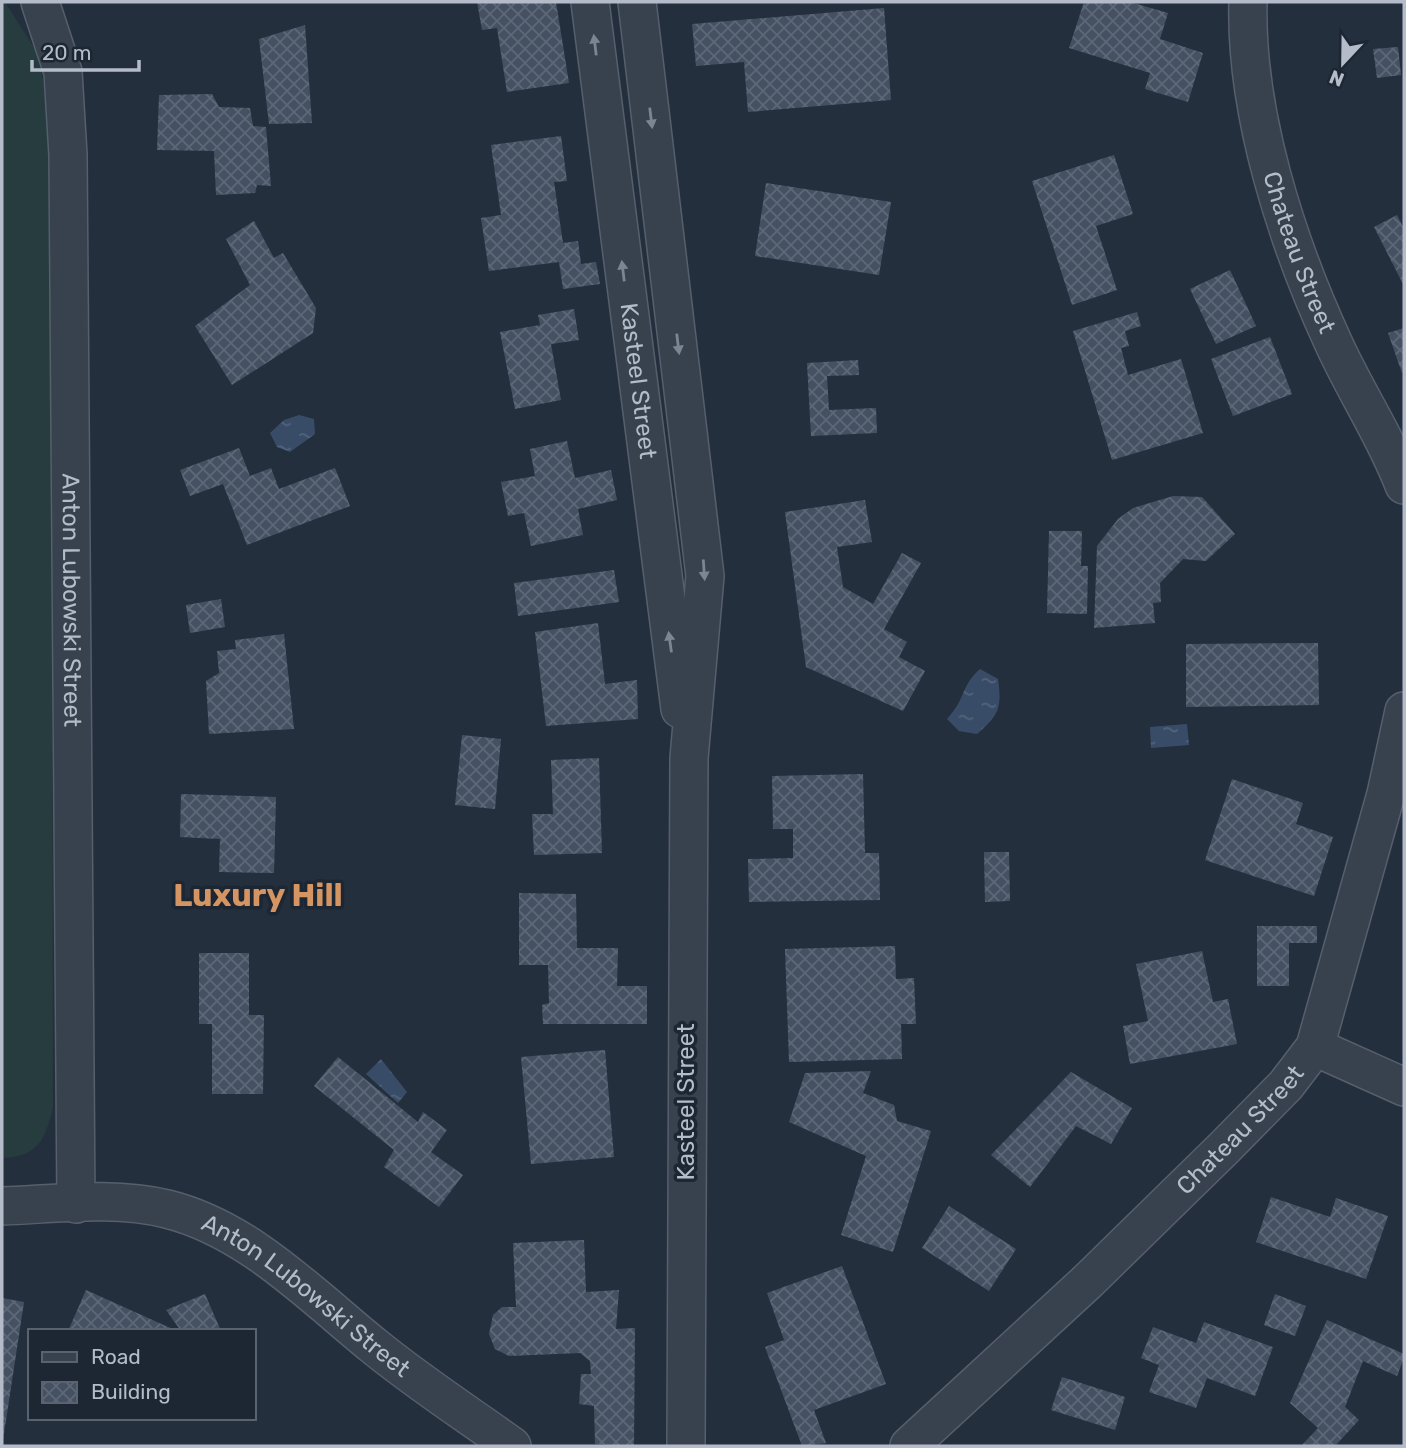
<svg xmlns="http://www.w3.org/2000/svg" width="1406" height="1448" viewBox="0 0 1406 1448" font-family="Rubik,sans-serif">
<defs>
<pattern id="water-ripples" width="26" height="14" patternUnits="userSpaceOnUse" patternTransform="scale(1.75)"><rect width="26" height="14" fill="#394c67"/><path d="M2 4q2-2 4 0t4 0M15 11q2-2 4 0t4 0" fill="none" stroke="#53647b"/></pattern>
<pattern id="building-cross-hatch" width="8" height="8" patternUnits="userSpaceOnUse" patternTransform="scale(1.75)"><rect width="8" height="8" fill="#455162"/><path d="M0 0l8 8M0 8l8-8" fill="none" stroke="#5d6877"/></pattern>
</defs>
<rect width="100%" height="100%" fill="#242f3e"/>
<!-- grass -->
<path fill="#263c3f" d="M 2,2 L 5,2 L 37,52 L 51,119 L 53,1108 C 45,1139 38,1157 2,1158 Z"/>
<!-- water -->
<path fill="url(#water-ripples)" d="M 299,415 L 314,419 L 315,434 L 290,452 L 277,447 L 270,433 L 284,420 Z
M 980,669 L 998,679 C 1002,708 999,715 977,734 L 959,731 L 947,719 C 966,699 960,687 980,669 Z
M 1187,724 L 1189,745 L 1151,748 L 1150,727 Z
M 381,1059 L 407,1092 L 398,1103 L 366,1074 Z"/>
<!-- building -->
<path fill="url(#building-cross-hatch)" d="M 477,2 L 556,2 L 569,83 L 507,92 L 497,28 L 482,30 Z
M 1084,2 L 1130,2 L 1168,13 L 1160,39 L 1203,53 L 1188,102 L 1145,89 L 1150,73 L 1069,48 Z
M 884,8 L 891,100 L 748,112 L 744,62 L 696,66 L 692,24 Z
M 305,25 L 312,123 L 269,124 L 259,39 Z
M 1398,47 L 1401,75 L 1377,78 L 1373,49 Z
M 212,94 L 219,107 L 250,108 L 253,126 L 266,127 L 271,186 L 257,185 L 255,193 L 216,195 L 214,151 L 157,150 L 159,95 Z
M 561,136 L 567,181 L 554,182 L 563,243 L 578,241 L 581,264 L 596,262 L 600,284 L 563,289 L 559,262 L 489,271 L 481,218 L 501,215 L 491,145 Z
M 1114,155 L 1133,214 L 1096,226 L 1117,290 L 1072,305 L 1032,181 Z
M 766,183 L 891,202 L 879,275 L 755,256 Z
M 1397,215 L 1404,229 L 1404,286 L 1374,227 Z
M 254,221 L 274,258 L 283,253 L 316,308 L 313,333 L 232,385 L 195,326 L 250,285 L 226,239 Z
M 1230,270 L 1256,326 L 1216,344 L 1190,289 Z
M 574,309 L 579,340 L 551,344 L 561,400 L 515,409 L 500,332 L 540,325 L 538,315 Z
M 1137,312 L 1141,326 L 1125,331 L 1129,346 L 1121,348 L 1128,375 L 1181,359 L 1203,433 L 1112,460 L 1073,331 Z
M 1404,328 L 1404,372 L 1402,373 L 1388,333 Z
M 1270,337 L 1292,394 L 1233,416 L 1211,359 Z
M 858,360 L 859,375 L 827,376 L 829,410 L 876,408 L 877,433 L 811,436 L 807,363 Z
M 567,441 L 575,478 L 611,470 L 617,500 L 578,509 L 583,535 L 531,546 L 524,513 L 508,516 L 501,482 L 535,476 L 530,449 Z
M 239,448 L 250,476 L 271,468 L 279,489 L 335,468 L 350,506 L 247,545 L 223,484 L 190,496 L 180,470 Z
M 1173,496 L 1202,497 L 1235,534 L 1206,561 L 1183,559 L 1160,583 L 1161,602 L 1153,603 L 1155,623 L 1094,628 L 1097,546 L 1118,519 L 1133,508 Z
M 865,500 L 872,542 L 837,547 L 843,587 L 873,604 L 902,553 L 921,563 L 884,629 L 907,642 L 899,657 L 925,671 L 903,711 L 806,667 L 785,512 Z
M 1049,531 L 1082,531 L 1081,566 L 1088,566 L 1087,614 L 1047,613 Z
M 614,570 L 619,602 L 518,616 L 514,583 Z
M 221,599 L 225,627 L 190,633 L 186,605 Z
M 598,623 L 605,684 L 637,680 L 638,719 L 546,726 L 535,632 Z
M 284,634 L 294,729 L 209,734 L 206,681 L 219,673 L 217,651 L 236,649 L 235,640 Z
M 1318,643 L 1319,705 L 1186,707 L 1186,644 Z
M 462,735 L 501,739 L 495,809 L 455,805 Z
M 599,758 L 602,853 L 534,855 L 532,814 L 553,814 L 551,760 Z
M 863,774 L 865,853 L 879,853 L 880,900 L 749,902 L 748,859 L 793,858 L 793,829 L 773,829 L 772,776 Z
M 1232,779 L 1303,803 L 1296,824 L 1333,837 L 1314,896 L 1205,860 Z
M 181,794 L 276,797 L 274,873 L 219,872 L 220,839 L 180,837 Z
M 984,852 L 1009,852 L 1010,901 L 985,902 Z
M 519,893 L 576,894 L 577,948 L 618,948 L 617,986 L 647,986 L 647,1024 L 543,1024 L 542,1005 L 549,1003 L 548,965 L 519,965 Z
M 1257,926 L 1317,926 L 1317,943 L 1289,943 L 1289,986 L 1257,986 Z
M 895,946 L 896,979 L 914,978 L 916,1024 L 901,1024 L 902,1059 L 789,1062 L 785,949 Z
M 1202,951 L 1213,1002 L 1228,999 L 1237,1044 L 1130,1064 L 1123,1026 L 1148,1021 L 1136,964 Z
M 199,953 L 249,953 L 249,1015 L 264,1015 L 263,1094 L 212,1094 L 212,1024 L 199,1024 Z
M 605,1050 L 614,1157 L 531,1164 L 521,1057 Z
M 338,1057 L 418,1122 L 423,1112 L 447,1130 L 431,1152 L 463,1175 L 439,1207 L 384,1167 L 394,1150 L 314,1086 Z
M 871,1071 L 863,1093 L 894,1105 L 897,1121 L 931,1131 L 893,1252 L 841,1235 L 866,1156 L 789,1122 L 805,1073 Z
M 1071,1072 L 1132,1108 L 1111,1144 L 1076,1126 L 1030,1187 L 991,1155 Z
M 1271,1197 L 1330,1217 L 1336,1198 L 1388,1216 L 1366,1279 L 1256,1242 Z
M 949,1206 L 1016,1249 L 989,1291 L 922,1248 Z
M 584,1240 L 586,1292 L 619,1290 L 616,1329 L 635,1328 L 634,1446 L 595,1444 L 594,1406 L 579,1404 L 581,1374 L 591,1374 L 590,1361 L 580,1353 L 509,1356 L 495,1349 L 489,1334 L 493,1315 L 502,1307 L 516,1307 L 513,1243 Z
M 842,1266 L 886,1384 L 814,1410 L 826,1443 L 802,1446 L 765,1347 L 784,1340 L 767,1293 Z
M 86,1290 L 177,1331 L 68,1331 Z
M 205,1294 L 221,1331 L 181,1331 L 166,1310 Z
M 1275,1294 L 1306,1306 L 1295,1336 L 1264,1325 Z
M 2,1298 L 24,1302 L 3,1440 L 2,1440 Z
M 1327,1320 L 1404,1354 L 1404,1358 L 1397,1376 L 1363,1361 L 1345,1407 L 1359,1420 L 1335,1446 L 1301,1446 L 1318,1428 L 1290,1403 Z
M 1204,1322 L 1273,1347 L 1255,1396 L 1207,1378 L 1196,1408 L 1149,1392 L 1159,1365 L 1141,1358 L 1153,1327 L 1196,1343 Z
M 1062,1377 L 1125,1397 L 1115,1430 L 1051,1410 Z"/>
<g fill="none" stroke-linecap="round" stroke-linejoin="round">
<!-- minor casing -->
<g stroke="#565f6c" stroke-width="40">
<g id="minor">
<path id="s1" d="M 40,2 L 63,72 L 68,155 L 76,1204"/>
<path id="s2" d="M 590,2 L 680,709"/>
<path d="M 637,2 L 705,576 L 689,758 L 686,1446"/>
<path id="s3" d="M 1248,2 C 1245,113 1287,242 1333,342 C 1355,391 1385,435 1404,485"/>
<path d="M 1315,1047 L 1404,1087"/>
<path id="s4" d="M 2,1206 C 55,1204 115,1196 167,1209 C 248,1229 311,1295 374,1346 C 418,1382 466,1413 512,1446"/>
<path id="s5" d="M 909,1446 L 1087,1282 L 1224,1148 L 1286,1085 L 1315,1047 L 1386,794 L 1404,711"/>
</g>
</g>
<!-- minor -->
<use href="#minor" stroke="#38414e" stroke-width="37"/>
</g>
<!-- one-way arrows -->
<defs><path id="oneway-solid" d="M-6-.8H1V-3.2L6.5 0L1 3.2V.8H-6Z" transform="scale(1.75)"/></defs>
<g fill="#7c8592">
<use href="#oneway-solid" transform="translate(595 45) rotate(-97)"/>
<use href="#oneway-solid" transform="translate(651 118) rotate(83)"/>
<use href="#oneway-solid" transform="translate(623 271) rotate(-97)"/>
<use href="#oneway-solid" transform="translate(678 344) rotate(83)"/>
<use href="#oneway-solid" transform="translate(704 570) rotate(86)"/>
<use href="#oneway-solid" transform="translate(670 642) rotate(-98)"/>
</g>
<g text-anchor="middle" stroke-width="7" stroke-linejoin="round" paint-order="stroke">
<!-- street labels -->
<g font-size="24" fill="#b4bcc9" stroke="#1d2633">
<text dy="8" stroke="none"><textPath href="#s3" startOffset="257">Chateau Street</textPath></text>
<text dy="8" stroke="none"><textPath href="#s2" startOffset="382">Kasteel Street</textPath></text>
<text dy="8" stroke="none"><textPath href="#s1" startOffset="602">Anton Lubowski Street</textPath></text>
<text transform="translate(686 1102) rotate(-90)" y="8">Kasteel Street</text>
<text dy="8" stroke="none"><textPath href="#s5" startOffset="458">Chateau Street</textPath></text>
<text dy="8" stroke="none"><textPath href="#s4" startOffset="331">Anton Lubowski Street</textPath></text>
</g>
<!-- district labels -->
<g font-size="32" font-weight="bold" fill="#d59563" stroke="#1d2633">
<text x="258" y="906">Luxury Hill</text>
</g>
</g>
<!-- border -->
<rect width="1406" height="1448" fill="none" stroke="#b4bcc9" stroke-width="7"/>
<!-- legend -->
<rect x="28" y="1329" width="228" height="91" fill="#1d2633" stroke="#59626f" stroke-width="2"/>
<rect x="42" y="1352" width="35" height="10" fill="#38414e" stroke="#59626f" stroke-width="2"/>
<text x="91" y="1364" font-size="21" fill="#b4bcc9">Road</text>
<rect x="42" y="1382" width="35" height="21" fill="url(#building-cross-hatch)" stroke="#59626f" stroke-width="2"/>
<text x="91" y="1399" font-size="21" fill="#b4bcc9">Building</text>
<!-- north arrow -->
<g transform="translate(1343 63) rotate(202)" stroke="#1d2633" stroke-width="5" paint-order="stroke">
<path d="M0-5L12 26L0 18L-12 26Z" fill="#b4bcc9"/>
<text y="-10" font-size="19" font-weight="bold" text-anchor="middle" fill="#b4bcc9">N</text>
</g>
<!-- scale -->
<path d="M32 60v10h107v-10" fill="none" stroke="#b4bcc9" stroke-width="3.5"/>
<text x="42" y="60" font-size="21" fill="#b4bcc9" stroke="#1d2633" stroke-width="5" paint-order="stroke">20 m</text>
</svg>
